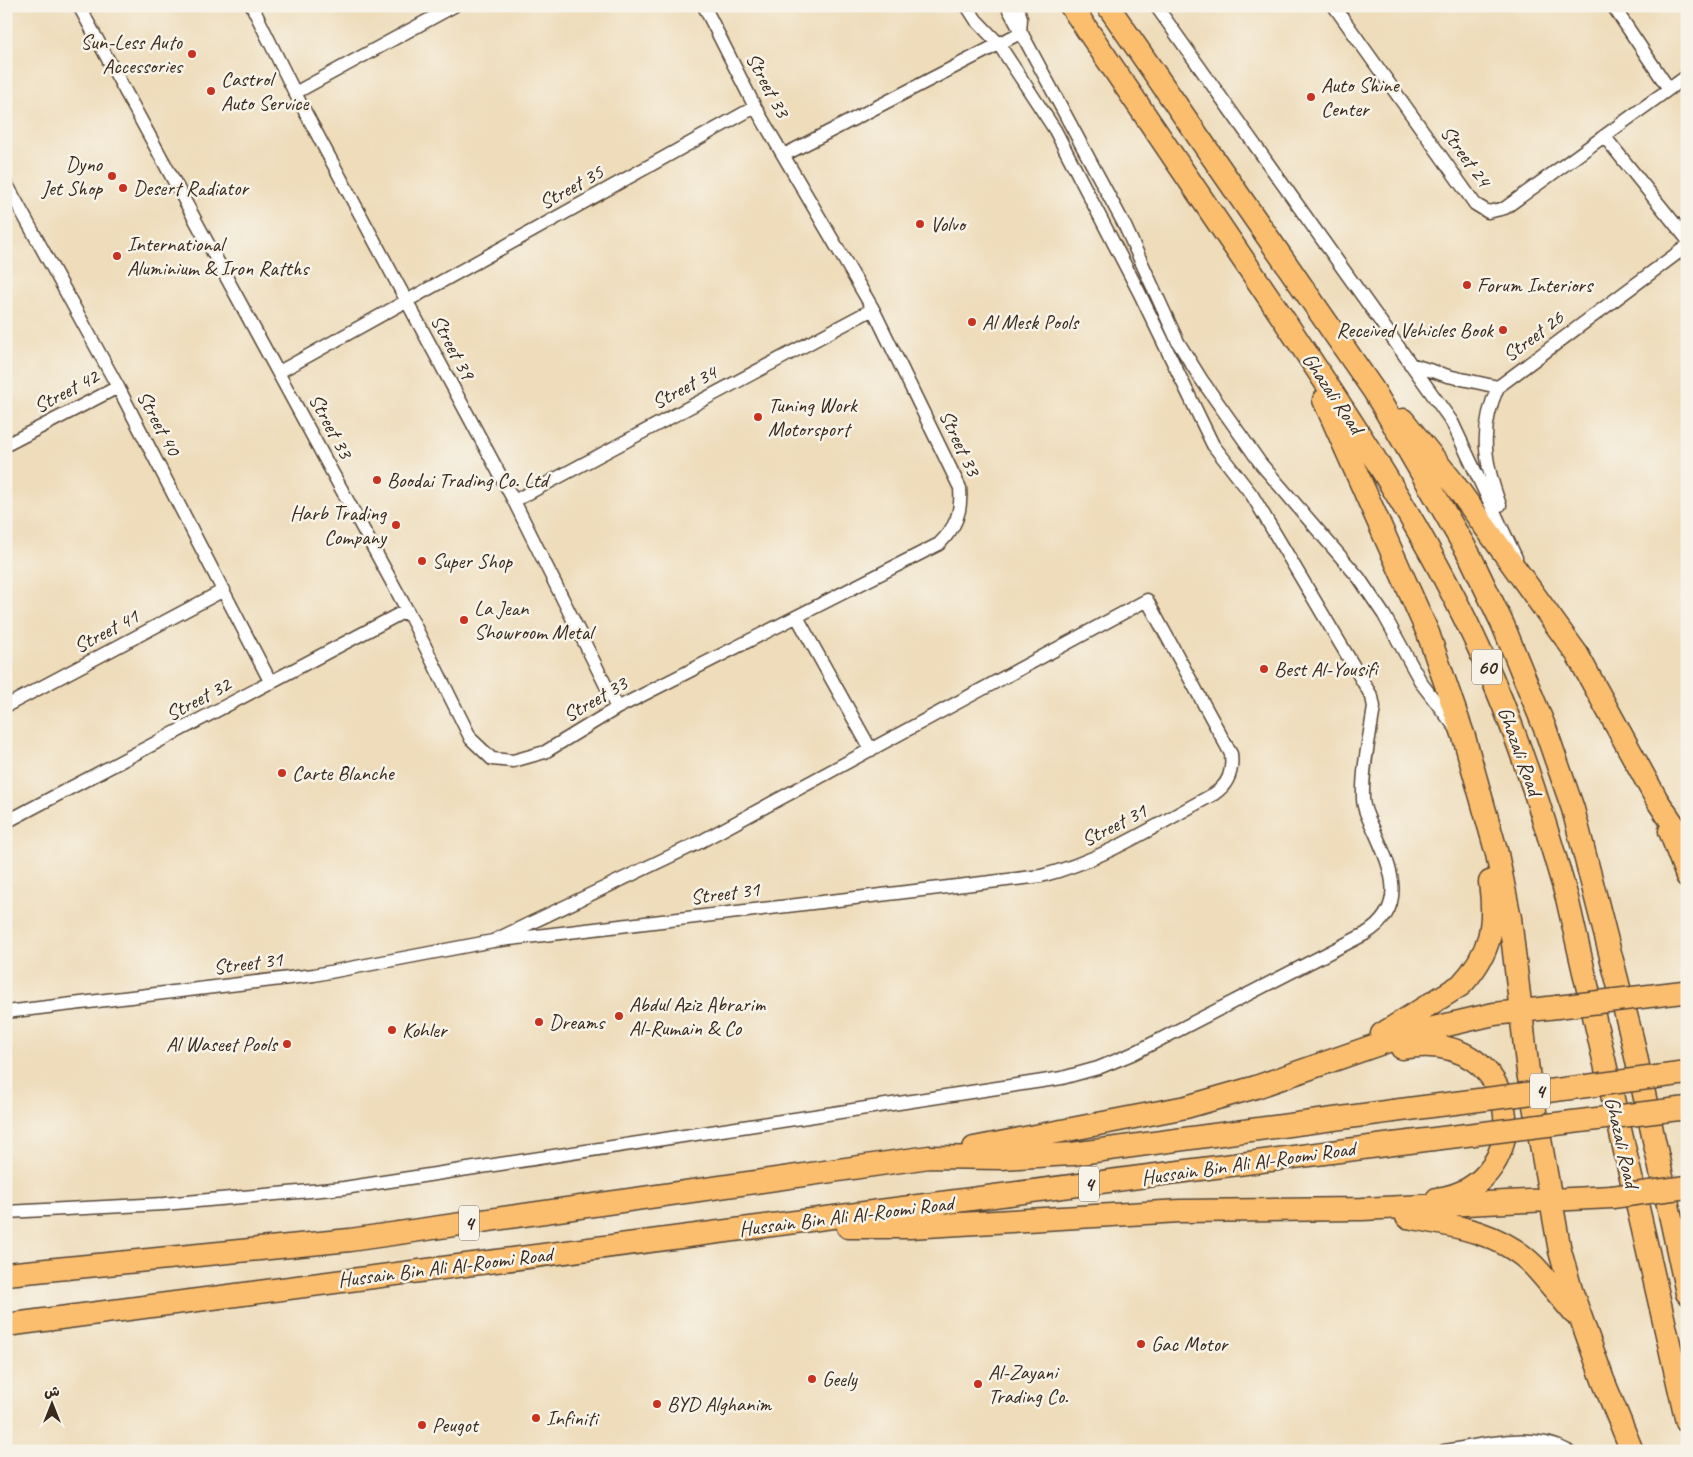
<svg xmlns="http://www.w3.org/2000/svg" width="1693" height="1457" viewBox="0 0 1693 1457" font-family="Caveat,'Playpen Sans Arabic',sans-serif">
<rect width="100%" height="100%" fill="#f7f3e8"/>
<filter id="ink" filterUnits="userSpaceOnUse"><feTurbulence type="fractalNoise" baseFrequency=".02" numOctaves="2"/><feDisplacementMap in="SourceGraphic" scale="10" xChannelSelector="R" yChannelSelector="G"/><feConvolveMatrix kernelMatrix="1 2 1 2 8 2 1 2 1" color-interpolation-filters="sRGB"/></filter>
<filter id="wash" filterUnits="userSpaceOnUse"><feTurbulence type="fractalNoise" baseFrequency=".0096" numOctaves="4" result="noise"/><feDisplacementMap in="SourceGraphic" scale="20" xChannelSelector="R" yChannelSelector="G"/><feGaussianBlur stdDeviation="1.12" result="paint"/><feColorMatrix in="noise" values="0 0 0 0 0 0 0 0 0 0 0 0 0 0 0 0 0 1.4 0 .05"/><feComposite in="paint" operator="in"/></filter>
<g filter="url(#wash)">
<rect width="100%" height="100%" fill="#eedcba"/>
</g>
<g filter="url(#ink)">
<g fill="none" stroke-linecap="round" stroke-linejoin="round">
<!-- street casing -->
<g stroke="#564535" stroke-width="15">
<path id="street" d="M 79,6 L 407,610 L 471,739 L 492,759 L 513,761 L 545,752 L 617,708 L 939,544 C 956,527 962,512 960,488 L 873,309 L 755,107 L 704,6
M 252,6 L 295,93 L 514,501 L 617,708
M 1007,6 L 1124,224 L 1178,342 L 1201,379 L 1261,464 L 1359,578 L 1384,615 L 1422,684 L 1455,727
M 1156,6 L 1452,422 L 1516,558
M 1334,6 L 1475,204 L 1488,212 L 1505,208 L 1687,76
M 1613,6 L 1669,89
M 295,93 L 454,6
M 1604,136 L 1687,239
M 784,155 L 1020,33 L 1021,18 L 1017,6
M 6,183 L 118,387 L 271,683
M 1410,364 L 1448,376 L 1498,387
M 279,372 L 755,107
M 6,445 L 118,387
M 514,501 L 873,309
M 1500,505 C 1484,462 1479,429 1498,387 L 1687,246
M 797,617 L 871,750
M 6,706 L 224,590
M 6,822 L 407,610
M 6,1012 L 314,975 L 493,941 L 1041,876 C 1104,860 1158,824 1214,794 C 1229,784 1233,771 1231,754 L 1147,600 L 698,843 L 493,941
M 6,1212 L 164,1204 L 344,1188 L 1062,1078 L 1098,1068 L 1132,1054 L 1365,934 C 1409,907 1391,868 1374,830 C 1369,820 1363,809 1363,798 C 1362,768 1370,736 1374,707 L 1372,697 L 1252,495 L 1213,445 L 1139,292 L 1055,130 L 998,43 L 976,20 L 967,6
M 1444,1451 C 1483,1445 1531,1431 1568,1451"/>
</g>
<!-- highway casing -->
<g stroke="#564535" stroke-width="25">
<path id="highway" d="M 1071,6 C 1139,106 1206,206 1274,305 C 1350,418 1426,531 1482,655 C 1518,734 1543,815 1567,898 L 1687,1422
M 1108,6 L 1374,391 L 1470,556 L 1503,625 L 1546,731 L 1573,809 L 1632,1038 L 1687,1293
M 1324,400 L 1428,633 L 1464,737 L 1497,854 L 1510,918 L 1528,1072 L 1560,1251 L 1571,1290 L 1603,1380 L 1632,1451
M 1403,420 L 1452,481 L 1577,654 L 1657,800 L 1687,845
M 1670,831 L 1687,876
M 1382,1034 L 1461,985 C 1491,953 1496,925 1490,882
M 1402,1048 C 1525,1025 1540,1185 1437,1199
M 974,1148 L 1186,1107 L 1256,1087 L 1408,1034 L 1494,1014 L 1557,1007
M 1407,1217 C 1452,1225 1501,1232 1534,1266 C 1548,1281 1561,1298 1574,1313
M 848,1227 L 910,1227 L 1180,1211 L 1362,1209 L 1612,1197
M 6,1274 L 350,1240 L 929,1157 L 1001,1158 L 1072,1154 L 1393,1111
M 6,1325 L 1393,1144"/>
</g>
<!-- street -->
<use href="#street" stroke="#fff" stroke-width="12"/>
<!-- highway -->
<use href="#highway" stroke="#fbbe6e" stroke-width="22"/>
<!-- highway-bridge casing -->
<g stroke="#564535" stroke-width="25" stroke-linecap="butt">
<path id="highway-bridge" d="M 1557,1007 L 1683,992
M 1393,1111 L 1687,1073
M 1393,1144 L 1687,1108
M 1612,1197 L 1687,1187"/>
</g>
<!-- highway-bridge -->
<use href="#highway-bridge" stroke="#fbbe6e" stroke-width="22"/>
</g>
</g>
<!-- markers -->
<g fill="#c8321e" stroke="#f7f3e8" stroke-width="2">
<circle cx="192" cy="54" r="5"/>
<circle cx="211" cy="91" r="5"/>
<circle cx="1311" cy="97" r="5"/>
<circle cx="112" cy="176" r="5"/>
<circle cx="123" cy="188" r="5"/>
<circle cx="920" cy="224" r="5"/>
<circle cx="117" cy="256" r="5"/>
<circle cx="1467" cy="285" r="5"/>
<circle cx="972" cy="322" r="5"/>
<circle cx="1503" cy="330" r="5"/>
<circle cx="758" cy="417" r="5"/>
<circle cx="377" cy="480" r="5"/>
<circle cx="396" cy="525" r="5"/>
<circle cx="422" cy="561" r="5"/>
<circle cx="464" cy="620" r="5"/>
<circle cx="1264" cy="669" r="5"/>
<circle cx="282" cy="773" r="5"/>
<circle cx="619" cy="1016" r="5"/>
<circle cx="539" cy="1022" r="5"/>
<circle cx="392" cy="1030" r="5"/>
<circle cx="287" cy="1044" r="5"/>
<circle cx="1141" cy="1344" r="5"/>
<circle cx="812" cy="1379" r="5"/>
<circle cx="978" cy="1384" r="5"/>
<circle cx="657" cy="1404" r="5"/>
<circle cx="536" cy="1418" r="5"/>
<circle cx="422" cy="1425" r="5"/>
</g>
<g text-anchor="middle" stroke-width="5" stroke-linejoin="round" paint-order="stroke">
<!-- shield labels -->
<g fill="#f7f3e8" stroke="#73665b" stroke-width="1">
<rect x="1472" y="649.5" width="30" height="35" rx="4"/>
<rect x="1530" y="1073.5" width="20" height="35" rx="4"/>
<rect x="1079" y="1166.5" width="20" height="35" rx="4"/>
<rect x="459" y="1205.5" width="20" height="35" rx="4"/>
</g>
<g font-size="20" font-weight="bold" fill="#3b2a1e">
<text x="1487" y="674">60</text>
<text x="1540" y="1098">4</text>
<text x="1089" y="1191">4</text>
<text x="469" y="1230">4</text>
</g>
<!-- poi labels -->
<g font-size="21" fill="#3b2a1e" stroke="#f7f3e8" text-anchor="start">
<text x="182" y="49" text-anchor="end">Sun-Less Auto<tspan x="182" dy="24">Accessories</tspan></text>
<text x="221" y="86">Castrol<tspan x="221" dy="24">Auto Service</tspan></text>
<text x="1321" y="92">Auto Shine<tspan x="1321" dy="24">Center</tspan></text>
<text x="102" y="171" text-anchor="end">Dyno<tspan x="102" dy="24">Jet Shop</tspan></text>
<text x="133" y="195">Desert Radiator</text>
<text x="930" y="231">Volvo</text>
<text x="127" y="251">International<tspan x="127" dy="24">Aluminium &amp; Iron Ratths</tspan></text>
<text x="1477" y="292">Forum Interiors</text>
<text x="982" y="329">Al Mesk Pools</text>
<text x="1493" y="337" text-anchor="end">Received Vehicles Book</text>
<text x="768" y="412">Tuning Work<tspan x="768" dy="24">Motorsport</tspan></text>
<text x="387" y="487">Boodai Trading Co. Ltd</text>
<text x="386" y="520" text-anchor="end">Harb Trading<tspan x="386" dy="24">Company</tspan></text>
<text x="432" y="568">Super Shop</text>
<text x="474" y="615">La Jean<tspan x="474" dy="24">Showroom Metal</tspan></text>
<text x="1274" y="676">Best Al-Yousifi</text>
<text x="292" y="780">Carte Blanche</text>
<text x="629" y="1011">Abdul Aziz Abrarim<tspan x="629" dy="24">Al-Rumain &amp; Co</tspan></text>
<text x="549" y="1029">Dreams</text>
<text x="402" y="1037">Kohler</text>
<text x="277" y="1051" text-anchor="end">Al Waseet Pools</text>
<text x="1151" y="1351">Gac Motor</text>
<text x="988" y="1379">Al-Zayani<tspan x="988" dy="24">Trading Co.</tspan></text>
<text x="822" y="1386">Geely</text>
<text x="667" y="1411">BYD Alghanim</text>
<text x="546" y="1425">Infiniti</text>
<text x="432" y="1432">Peugot</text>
</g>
<!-- street labels -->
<g font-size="21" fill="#3b2a1e" stroke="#f7f3e8">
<text transform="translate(768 85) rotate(62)" y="7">Street 33</text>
<text transform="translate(1466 156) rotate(54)" y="7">Street 24</text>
<text transform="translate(571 187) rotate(-29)" y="7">Street 35</text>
<text transform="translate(1533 336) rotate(-37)" y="7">Street 26</text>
<text transform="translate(453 347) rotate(62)" y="7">Street 39</text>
<text transform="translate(684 387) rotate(-28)" y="7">Street 34</text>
<text transform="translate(66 391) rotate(-28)" y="7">Street 42</text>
<text transform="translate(1333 393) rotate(56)" y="7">Ghazali Road</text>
<text transform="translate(159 423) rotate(62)" y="7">Street 40</text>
<text transform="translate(331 426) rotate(62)" y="7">Street 33</text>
<text transform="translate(960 443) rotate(65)" y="7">Street 33</text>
<text transform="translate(106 631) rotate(-28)" y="7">Street 41</text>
<text transform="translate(198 699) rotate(-28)" y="7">Street 32</text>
<text transform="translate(595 699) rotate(-30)" y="7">Street 33</text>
<text transform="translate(1520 751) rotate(70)" y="7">Ghazali Road</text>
<text transform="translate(1114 825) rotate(-27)" y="7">Street 31</text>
<text transform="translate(725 893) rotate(-7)" y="7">Street 31</text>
<text transform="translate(248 963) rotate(-7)" y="7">Street 31</text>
<text transform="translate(1622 1142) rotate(77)" y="7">Ghazali Road</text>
<text transform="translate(1248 1163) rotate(-8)" y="7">Hussain Bin Ali Al-Roomi Road</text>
<text transform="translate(846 1216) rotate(-7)" y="7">Hussain Bin Ali Al-Roomi Road</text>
<text transform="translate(445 1267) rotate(-7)" y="7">Hussain Bin Ali Al-Roomi Road</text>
</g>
</g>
<!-- margin -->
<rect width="1693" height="1457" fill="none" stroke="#f7f3e8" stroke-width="25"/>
<!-- north arrow -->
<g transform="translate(52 1404)" stroke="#f7f3e8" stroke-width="4" paint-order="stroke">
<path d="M0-4L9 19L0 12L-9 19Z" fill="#3b2a1e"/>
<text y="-8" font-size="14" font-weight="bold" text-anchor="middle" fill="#3b2a1e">ش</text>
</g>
</svg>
